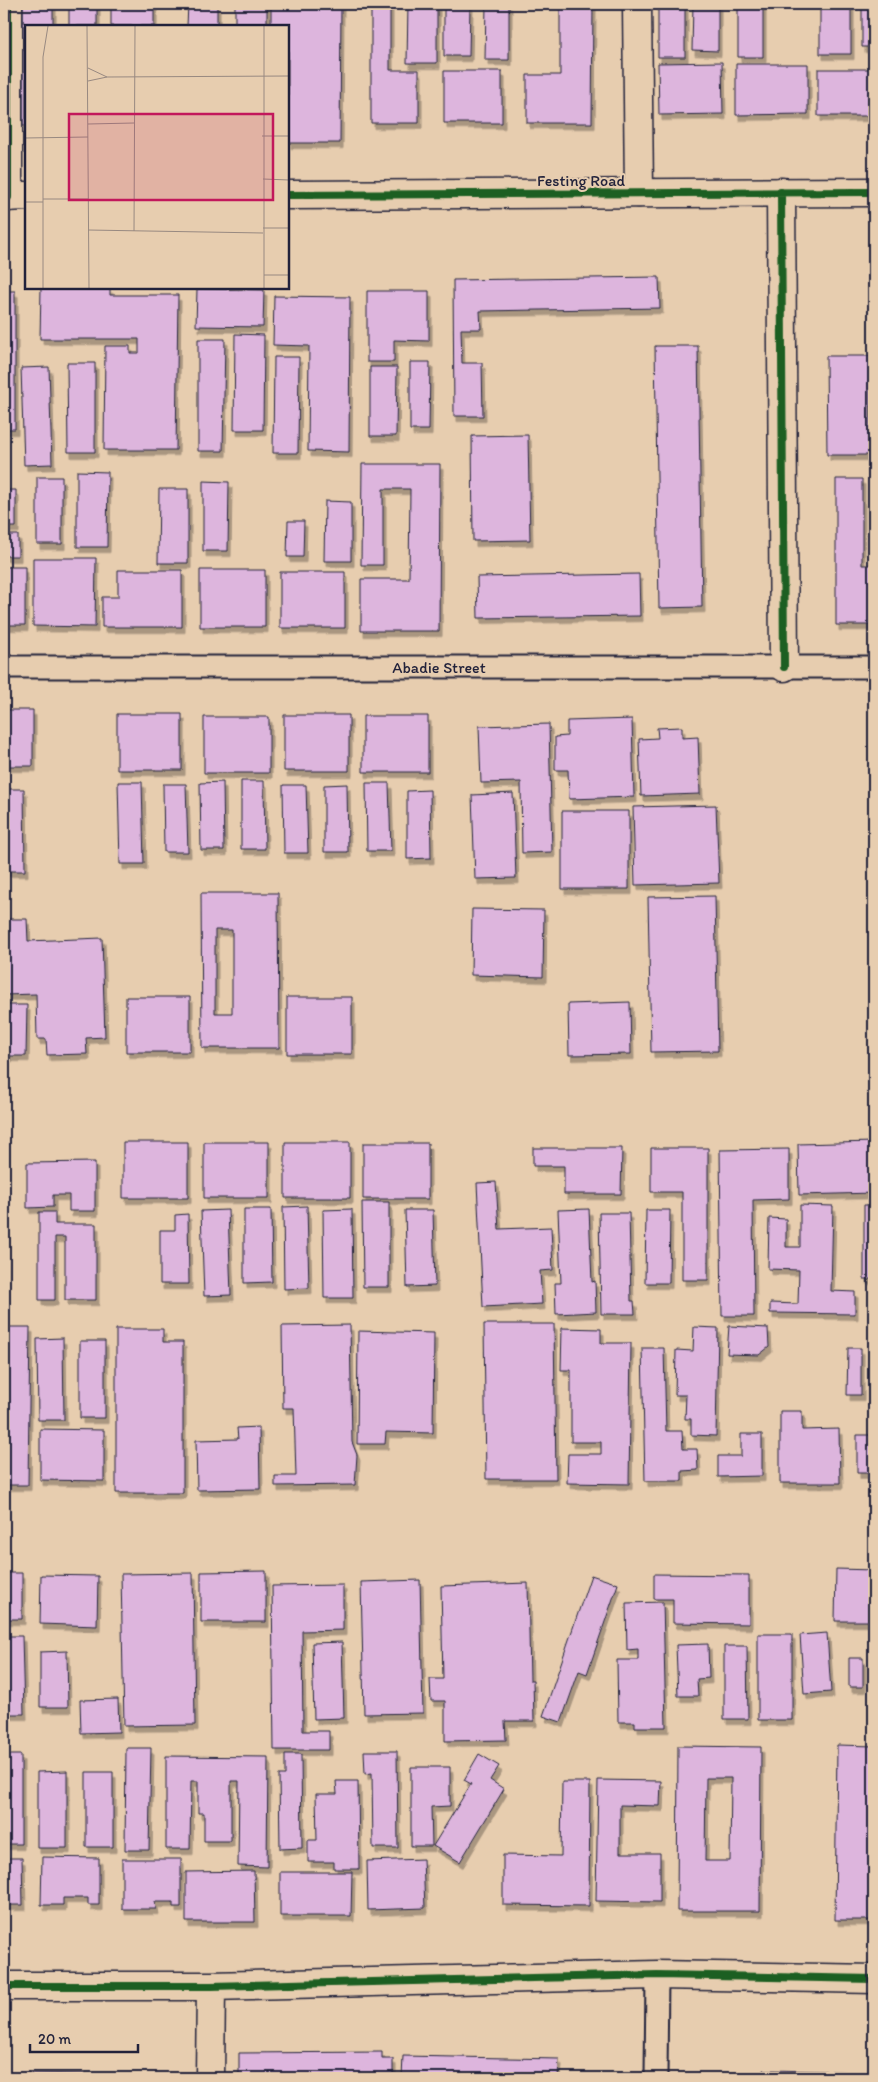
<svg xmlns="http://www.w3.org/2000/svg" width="878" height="2082" viewBox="0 0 878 2082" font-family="Itim,sans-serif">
<defs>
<filter id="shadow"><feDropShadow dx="3" dy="5.5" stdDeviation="0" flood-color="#0004"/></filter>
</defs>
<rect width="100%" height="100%" fill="#e7cdaf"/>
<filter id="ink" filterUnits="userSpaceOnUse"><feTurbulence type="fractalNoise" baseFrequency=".02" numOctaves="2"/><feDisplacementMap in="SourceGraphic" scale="10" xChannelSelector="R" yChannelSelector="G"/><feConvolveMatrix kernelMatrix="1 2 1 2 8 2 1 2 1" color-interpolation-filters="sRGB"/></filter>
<g filter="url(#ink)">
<!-- building -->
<path fill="#ddb5dd" stroke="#22223b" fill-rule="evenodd" filter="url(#shadow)" d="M 23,4 L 53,4 L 53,26 L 26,26 L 26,126 L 23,126 Z
M 69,4 L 97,4 L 97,26 L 69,26 Z
M 111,4 L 154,4 L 154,26 L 111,26 Z
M 188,4 L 217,4 L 217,26 L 187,26 Z
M 235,4 L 267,4 L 267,26 L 235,26 Z
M 271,4 L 341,4 L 340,143 L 288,143 L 288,26 L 271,26 Z
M 371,4 L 390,4 L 390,70 L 419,70 L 419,123 L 371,123 Z
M 408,4 L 437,4 L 437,63 L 407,63 Z
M 444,4 L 470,4 L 469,56 L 444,56 Z
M 486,4 L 509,4 L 509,60 L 485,60 Z
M 560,4 L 593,4 L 592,123 L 527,123 L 527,75 L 560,75 Z
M 658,4 L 685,4 L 685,57 L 658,57 Z
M 693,4 L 718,4 L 718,51 L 692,50 Z
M 738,4 L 763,4 L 763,57 L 738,57 Z
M 820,4 L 851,4 L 851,54 L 820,54 Z
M 862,4 L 874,4 L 874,47 L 862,47 Z
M 722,62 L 723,114 L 659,115 L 658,63 Z
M 736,64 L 808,64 L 808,114 L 736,115 Z
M 818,69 L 874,69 L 874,116 L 818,116 Z
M 444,71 L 502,71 L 502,123 L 444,123 Z
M 659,277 L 660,308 L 480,311 L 481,329 L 461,329 L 462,363 L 482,363 L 483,416 L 454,416 L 453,280 Z
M 41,288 L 110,288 L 110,295 L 178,295 L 176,450 L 104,450 L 105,346 L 130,346 L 130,353 L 139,353 L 139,339 L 40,339 Z
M 197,289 L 264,290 L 263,327 L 196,326 Z
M 4,291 L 15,291 L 15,429 L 4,429 Z
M 367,291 L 429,291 L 429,341 L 394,340 L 394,362 L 367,362 Z
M 274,296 L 350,297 L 349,452 L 308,451 L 309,346 L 273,345 Z
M 235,334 L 264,335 L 263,430 L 234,430 Z
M 198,339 L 225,339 L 223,451 L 198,451 Z
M 655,346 L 698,346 L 702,607 L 659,608 Z
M 826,356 L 870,356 L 870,455 L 827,455 Z
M 274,357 L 299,357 L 298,453 L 273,453 Z
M 410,362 L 430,362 L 429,430 L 410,430 Z
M 67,363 L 95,363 L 95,452 L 68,452 Z
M 49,367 L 52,464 L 24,465 L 21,368 Z
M 370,367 L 397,367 L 396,436 L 370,436 Z
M 528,435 L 530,540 L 473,541 L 472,436 Z
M 362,464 L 440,464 L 439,631 L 361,631 L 361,579 L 409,579 L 410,489 L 383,489 L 383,565 L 361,565 Z
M 77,471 L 108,472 L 107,547 L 77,547 Z
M 37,477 L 62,477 L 62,544 L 37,544 Z
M 836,479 L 862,479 L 862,565 L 874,565 L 874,625 L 836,625 Z
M 203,481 L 229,482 L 228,551 L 203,551 Z
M 159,489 L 188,489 L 188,563 L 158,563 Z
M 4,490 L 16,490 L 16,527 L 4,527 Z
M 325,501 L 351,502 L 351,561 L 324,561 Z
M 288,521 L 304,521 L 303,557 L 287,557 Z
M 4,535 L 18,535 L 18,556 L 4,556 Z
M 33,558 L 96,558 L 95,627 L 33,626 Z
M 4,567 L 25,567 L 25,625 L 4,625 Z
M 118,570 L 182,570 L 182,627 L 102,627 L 102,597 L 118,597 Z
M 200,570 L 265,570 L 265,627 L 200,627 Z
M 280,572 L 345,572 L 345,628 L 280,628 Z
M 639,574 L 640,616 L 478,618 L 477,577 Z
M 4,710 L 33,710 L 33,766 L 4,766 Z
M 117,714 L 182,714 L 182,770 L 117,770 Z
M 284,715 L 349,715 L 349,771 L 284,771 Z
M 363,716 L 428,716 L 428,772 L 363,772 Z
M 204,717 L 269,717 L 269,773 L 204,773 Z
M 632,719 L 634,797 L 569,799 L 568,770 L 555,770 L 555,737 L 567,736 L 567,721 Z
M 549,724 L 552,852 L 522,853 L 521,782 L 481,783 L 479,726 Z
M 682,727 L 682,738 L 698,737 L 700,794 L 641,796 L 639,739 L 658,738 L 657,728 Z
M 241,781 L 264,781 L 265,849 L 241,849 Z
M 118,782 L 142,782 L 144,864 L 120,864 Z
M 223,782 L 224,850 L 201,850 L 200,783 Z
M 366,783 L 389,783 L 391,851 L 367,851 Z
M 163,784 L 186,784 L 188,852 L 164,852 Z
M 347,784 L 348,852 L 324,852 L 324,785 Z
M 283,785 L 306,785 L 308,853 L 284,853 Z
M 4,789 L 24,789 L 25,871 L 4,871 Z
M 430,790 L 431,858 L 407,859 L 407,791 Z
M 513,793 L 516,878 L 475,879 L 472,795 Z
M 716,805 L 719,883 L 635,885 L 633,807 Z
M 562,811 L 629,811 L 629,889 L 562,889 Z
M 201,893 L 278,893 L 279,1048 L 202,1048 ZM 215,930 L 232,930 L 232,1013 L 215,1013 Z
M 715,896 L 718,1051 L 651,1052 L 648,897 Z
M 472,909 L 544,910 L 543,977 L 471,975 Z
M 4,919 L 27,919 L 28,941 L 102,938 L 105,1037 L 86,1038 L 87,1054 L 47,1055 L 46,1039 L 37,1039 L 36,994 L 4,995 Z
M 126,997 L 190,997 L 190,1052 L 126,1052 Z
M 287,997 L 352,997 L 352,1054 L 287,1054 Z
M 630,1002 L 631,1054 L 569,1055 L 568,1004 Z
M 4,1005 L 27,1005 L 26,1056 L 4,1056 Z
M 123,1142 L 188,1142 L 188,1198 L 123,1198 Z
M 204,1142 L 269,1142 L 269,1198 L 204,1198 Z
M 285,1142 L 350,1142 L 350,1198 L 285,1198 Z
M 874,1142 L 874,1193 L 799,1195 L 798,1144 Z
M 363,1143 L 428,1143 L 428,1199 L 363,1199 Z
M 533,1148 L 622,1148 L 621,1194 L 564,1194 L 564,1166 L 533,1166 Z
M 651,1148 L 708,1148 L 708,1280 L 682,1280 L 682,1192 L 651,1192 Z
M 789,1149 L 789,1199 L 753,1200 L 754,1316 L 722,1316 L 720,1150 Z
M 95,1162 L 95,1211 L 69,1211 L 69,1195 L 53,1195 L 53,1207 L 27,1208 L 27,1163 Z
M 4,1171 L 5,1318 L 4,1318 Z
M 496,1182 L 499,1229 L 551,1227 L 553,1270 L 540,1271 L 542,1304 L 483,1307 L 477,1183 Z
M 362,1202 L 389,1202 L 389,1287 L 363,1287 Z
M 800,1205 L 833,1206 L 831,1291 L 855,1292 L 855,1314 L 770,1313 L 770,1303 L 798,1304 L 799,1270 L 768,1269 L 769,1218 L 786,1219 L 786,1247 L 800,1247 Z
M 864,1205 L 874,1205 L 874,1279 L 864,1279 Z
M 307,1206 L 309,1288 L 284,1289 L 283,1207 Z
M 244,1209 L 271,1209 L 272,1282 L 244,1283 Z
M 352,1209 L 353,1298 L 324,1298 L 323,1210 Z
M 589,1209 L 592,1282 L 595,1281 L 596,1312 L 556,1314 L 555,1283 L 561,1283 L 558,1210 Z
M 228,1210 L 231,1295 L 204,1296 L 201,1211 Z
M 405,1210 L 433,1210 L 435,1286 L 407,1287 Z
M 646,1210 L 670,1210 L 669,1283 L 645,1283 Z
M 39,1212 L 55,1212 L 55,1224 L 96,1224 L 96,1300 L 65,1300 L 65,1237 L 55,1237 L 55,1300 L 39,1300 Z
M 599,1213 L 629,1213 L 631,1301 L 634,1301 L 635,1314 L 601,1314 Z
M 188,1214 L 189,1284 L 160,1284 L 160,1230 L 175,1230 L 175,1215 Z
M 484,1324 L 554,1324 L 556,1479 L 486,1479 Z
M 350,1325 L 352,1442 L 357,1455 L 355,1485 L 275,1486 L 275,1476 L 296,1476 L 294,1408 L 283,1408 L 282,1326 Z
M 729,1326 L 768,1328 L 769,1347 L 759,1355 L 727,1354 Z
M 4,1327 L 30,1327 L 28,1485 L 4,1485 Z
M 694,1327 L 718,1328 L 716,1436 L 691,1435 L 691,1419 L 685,1419 L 686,1395 L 675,1395 L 676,1350 L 693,1351 Z
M 562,1328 L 601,1329 L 601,1343 L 631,1343 L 629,1484 L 567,1483 L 568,1454 L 601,1454 L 601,1442 L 571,1442 L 571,1370 L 561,1370 Z
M 116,1329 L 163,1329 L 163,1342 L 183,1342 L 183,1493 L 116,1493 Z
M 358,1331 L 434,1333 L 433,1433 L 386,1432 L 385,1444 L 357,1444 Z
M 63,1338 L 64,1420 L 38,1420 L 37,1339 Z
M 80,1341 L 105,1341 L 105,1418 L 80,1418 Z
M 642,1348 L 664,1348 L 666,1431 L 682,1431 L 683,1449 L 697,1449 L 698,1470 L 682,1471 L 682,1481 L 645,1481 Z
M 848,1348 L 861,1348 L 861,1395 L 847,1395 Z
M 780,1411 L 802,1411 L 802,1430 L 839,1429 L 840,1483 L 780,1483 Z
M 259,1427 L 260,1489 L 197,1490 L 196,1440 L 238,1439 L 237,1428 Z
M 40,1429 L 104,1430 L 104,1481 L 40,1480 Z
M 741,1434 L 762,1434 L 762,1476 L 718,1477 L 718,1456 L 741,1456 Z
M 857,1435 L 874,1435 L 874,1473 L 857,1473 Z
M 836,1569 L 874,1570 L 874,1621 L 835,1621 Z
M 266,1571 L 266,1622 L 201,1622 L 201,1572 Z
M 4,1573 L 22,1573 L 22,1619 L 4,1619 Z
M 193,1573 L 195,1725 L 124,1726 L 121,1574 Z
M 654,1574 L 749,1575 L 749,1624 L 673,1623 L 673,1599 L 654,1599 Z
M 41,1575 L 98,1576 L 97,1626 L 40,1624 Z
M 591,1575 L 618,1584 L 587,1674 L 579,1671 L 561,1722 L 543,1716 Z
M 420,1580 L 423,1713 L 364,1714 L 361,1582 Z
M 528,1583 L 530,1680 L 533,1680 L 534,1721 L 505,1721 L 506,1740 L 445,1741 L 445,1701 L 431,1701 L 430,1679 L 443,1679 L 441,1586 Z
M 343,1585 L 343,1630 L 302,1631 L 303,1731 L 329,1731 L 329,1750 L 274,1750 L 272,1586 Z
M 663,1602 L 666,1727 L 635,1727 L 635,1722 L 618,1722 L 617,1660 L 638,1660 L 638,1649 L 627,1650 L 626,1603 Z
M 827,1633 L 831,1692 L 804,1694 L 800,1635 Z
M 758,1634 L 792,1634 L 792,1720 L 758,1720 Z
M 4,1636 L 22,1636 L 24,1714 L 4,1714 Z
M 342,1642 L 344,1718 L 314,1719 L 312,1643 Z
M 708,1644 L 709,1678 L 697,1679 L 698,1696 L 678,1696 L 676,1645 Z
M 724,1646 L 747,1646 L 748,1719 L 724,1719 Z
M 67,1651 L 68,1707 L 40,1707 L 40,1652 Z
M 849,1658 L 863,1658 L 863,1687 L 849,1687 Z
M 118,1699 L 119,1732 L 81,1733 L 80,1700 Z
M 837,1745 L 874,1746 L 874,1920 L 835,1920 Z
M 678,1746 L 761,1747 L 760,1911 L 677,1911 ZM 706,1778 L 731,1778 L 730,1861 L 705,1861 Z
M 126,1748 L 151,1748 L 149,1850 L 125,1850 Z
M 364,1751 L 397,1751 L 398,1848 L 373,1848 L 372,1773 L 365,1774 Z
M 285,1754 L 301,1754 L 302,1848 L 280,1849 L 279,1775 L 285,1775 Z
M 479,1754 L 499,1766 L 490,1780 L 504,1789 L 460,1862 L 433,1846 L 471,1784 L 464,1780 Z
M 4,1755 L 21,1755 L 21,1844 L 4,1844 Z
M 166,1756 L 268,1757 L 267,1867 L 238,1866 L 239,1781 L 231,1781 L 231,1841 L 204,1841 L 204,1813 L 198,1813 L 198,1781 L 191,1781 L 190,1849 L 166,1849 Z
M 411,1767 L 450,1767 L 450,1806 L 431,1807 L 432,1846 L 411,1846 Z
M 67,1771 L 67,1848 L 37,1848 L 37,1772 Z
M 86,1772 L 113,1772 L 113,1847 L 86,1847 Z
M 598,1780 L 661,1781 L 660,1806 L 620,1805 L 620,1853 L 660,1853 L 660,1902 L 596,1901 Z
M 336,1781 L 358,1781 L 359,1869 L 334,1869 L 334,1862 L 308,1862 L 308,1840 L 317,1840 L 316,1794 L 337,1794 Z
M 562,1782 L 590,1782 L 589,1906 L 503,1905 L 503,1855 L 561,1856 Z
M 42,1857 L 99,1858 L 99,1905 L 88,1905 L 88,1898 L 63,1898 L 63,1905 L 41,1905 Z
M 4,1858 L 22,1858 L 23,1905 L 4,1905 Z
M 122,1859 L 181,1859 L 181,1907 L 173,1907 L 173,1902 L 155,1902 L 156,1909 L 122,1909 Z
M 423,1859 L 425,1908 L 368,1910 L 367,1861 Z
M 254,1871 L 255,1922 L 186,1922 L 186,1872 Z
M 280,1872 L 352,1872 L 351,1916 L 280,1916 Z
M 382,2052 L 382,2059 L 393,2059 L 393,2078 L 239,2078 L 239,2053 Z
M 403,2056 L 559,2059 L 558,2078 L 402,2078 Z
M 764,2070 L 874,2072 L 874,2078 L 764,2078 Z
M 4,2073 L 111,2074 L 111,2078 L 4,2078 Z"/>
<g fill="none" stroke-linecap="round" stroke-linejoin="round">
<!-- service casing -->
<g stroke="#22223b" stroke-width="25">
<path id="service" d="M 4,667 L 874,667
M 656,2078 L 657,1975"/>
</g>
<!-- minor casing -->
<g stroke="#22223b" stroke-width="31">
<path id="minor" d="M 8,4 L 8,197
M 637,4 L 639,193
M 781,192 L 784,667
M 4,1986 L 211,1986 L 657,1975 L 874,1979
M 210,2078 L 211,1986"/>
</g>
<!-- tertiary casing -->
<g stroke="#22223b" stroke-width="31">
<path id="tertiary" d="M 288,195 L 874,192
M 4,197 L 26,196"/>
</g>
<!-- service -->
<use href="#service" stroke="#e7cdaf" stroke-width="21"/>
<!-- minor -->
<use href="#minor" stroke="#e7cdaf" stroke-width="28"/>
<!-- tertiary -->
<use href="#tertiary" stroke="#e7cdaf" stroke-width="28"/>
<!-- cycleway casing -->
<g stroke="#e7cdaf" stroke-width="11">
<path id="cycleway" d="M 8,4 L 8,197
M 781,192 L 784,667
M 288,195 L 874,192
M 4,1986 L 211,1986 L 657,1975 L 874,1979"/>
</g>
<!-- cycleway -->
<use href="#cycleway" stroke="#1b5e20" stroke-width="8"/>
</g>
</g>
<g text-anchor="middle" stroke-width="4" stroke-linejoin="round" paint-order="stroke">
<!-- street labels -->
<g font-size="16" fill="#22223b" stroke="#e7cdaf">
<text x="581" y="186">Festing Road</text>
<text x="439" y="673">Abadie Street</text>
</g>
</g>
<!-- overview -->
<g transform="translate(25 25)">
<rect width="264" height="264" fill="#e7cdaf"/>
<path fill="none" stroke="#988981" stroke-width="1" d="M 62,1 L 64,263M 63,43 L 82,52M 63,56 L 82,52 L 264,51M 63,99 L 109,98M 237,111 L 264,111M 0,113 L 63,112M 238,154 L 264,155M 18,174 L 63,174M 0,177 L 18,177M 238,203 L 264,203M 63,205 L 238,208M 109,206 L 110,1M 239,250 L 264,250M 18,263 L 18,32 L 23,1M 239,263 L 239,1"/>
<path fill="#c2185b" fill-opacity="0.15" stroke="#c2185b" stroke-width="2.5" d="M 44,89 L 248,89 L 248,175 L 44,175 Z"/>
<rect width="264" height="264" fill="none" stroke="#22223b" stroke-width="2.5"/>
</g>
<!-- margin -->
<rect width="878" height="2082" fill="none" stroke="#e7cdaf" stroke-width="20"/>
<rect x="10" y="10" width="858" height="2062" fill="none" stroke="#22223b" stroke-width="2" filter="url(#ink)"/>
<!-- scale -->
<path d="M30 2044v8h108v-8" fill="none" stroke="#22223b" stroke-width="2.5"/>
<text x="38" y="2044" font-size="15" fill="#22223b" stroke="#e7cdaf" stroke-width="4" paint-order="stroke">20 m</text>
</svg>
